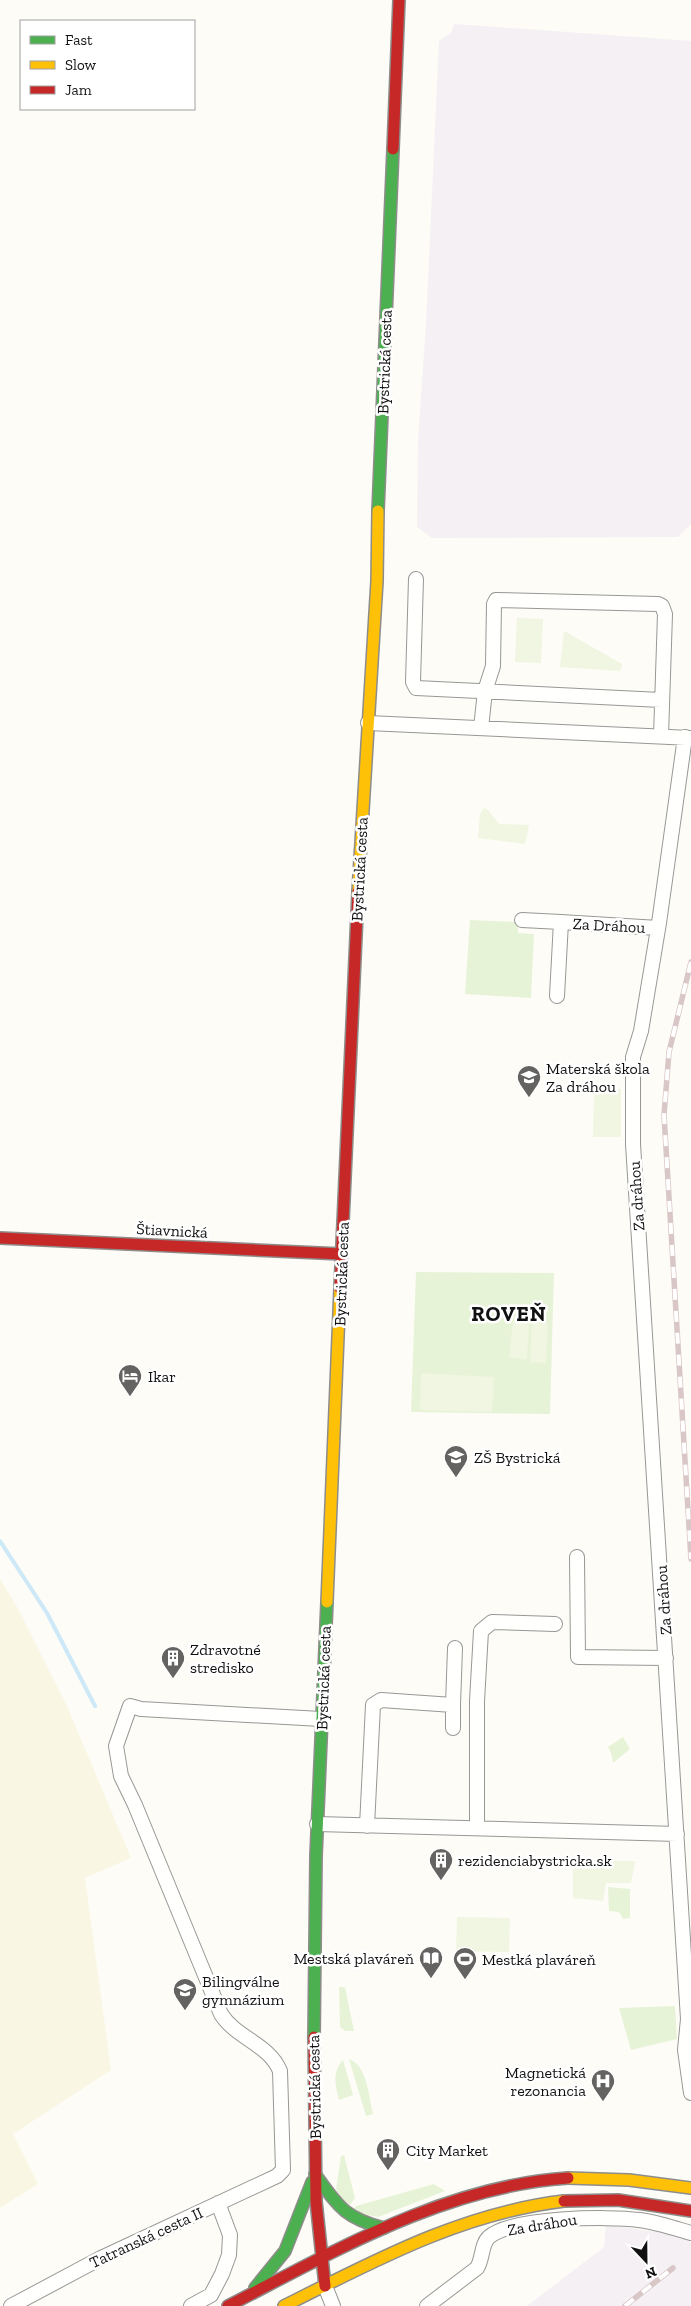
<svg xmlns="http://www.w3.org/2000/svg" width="691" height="2306" viewBox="0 0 691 2306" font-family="'Zilla Slab',serif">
<rect width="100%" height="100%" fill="#fdfcf7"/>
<!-- industrial -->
<path fill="#f5f0f3" d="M 454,24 L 691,41 L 691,524 L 678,537 L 432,538 L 417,527 L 418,441 L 426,324 L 439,41 L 451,33 Z
M 606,2225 L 680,2235 L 691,2243 L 691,2306 L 527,2306 L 604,2247 Z"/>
<!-- farmland -->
<path fill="#f9f7e4" d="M 0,1579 L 17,1607 L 67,1706 L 131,1858 L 85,1878 L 111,2070 L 13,2134 L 38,2184 L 0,2208 Z"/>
<!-- green -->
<path fill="#e7f3d7" d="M 470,920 L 518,922 L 518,933 L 534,934 L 531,998 L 465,994 Z
M 416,1272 L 554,1273 L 550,1414 L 411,1412 Z
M 623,1737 L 630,1749 L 613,1763 L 611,1753 L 608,1747 Z
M 608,1887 L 630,1889 L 630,1918 L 623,1919 L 619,1912 L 609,1911 Z
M 339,1987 L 345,1987 L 354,2031 L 345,2031 L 340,2027 Z
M 675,2006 L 677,2039 L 631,2050 L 619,2008 Z
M 349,2059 C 367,2065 369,2097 373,2114 L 366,2116 Z
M 343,2060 L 353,2095 L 339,2100 C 335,2085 332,2072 343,2060 Z
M 344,2155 L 355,2198 L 347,2209 L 336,2189 L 341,2156 Z
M 434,2184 L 445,2191 L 378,2217 L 352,2212 L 356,2206 Z"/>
<!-- pitch -->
<path fill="#f0f6e1" d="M 517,618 L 543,619 L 541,663 L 515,662 Z
M 564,631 L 622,664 L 621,669 L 619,671 L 560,667 Z
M 484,808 L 488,810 L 499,824 L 529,825 L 525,844 L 478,838 L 480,814 Z
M 594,1089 L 621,1089 L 621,1137 L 593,1137 Z
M 513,1322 L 529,1325 L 527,1360 L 509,1357 Z
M 532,1324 L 548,1324 L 546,1363 L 530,1362 Z
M 421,1373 L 494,1377 L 492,1412 L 420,1410 Z
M 573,1860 L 635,1861 L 631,1883 L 606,1883 L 603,1901 L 573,1898 Z
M 457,1917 L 510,1918 L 509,1952 L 456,1951 Z"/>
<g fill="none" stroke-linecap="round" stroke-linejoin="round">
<!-- stream -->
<path stroke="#cde8f7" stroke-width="4" d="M 0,1541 L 47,1613 L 95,1706"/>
<!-- street casing -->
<g stroke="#979795" stroke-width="16">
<path id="street" d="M 416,579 L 413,682 L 416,688 L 661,700
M 368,723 L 691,738
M 481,728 L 485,691 L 493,666 L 494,604 L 496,600 L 658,604 L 662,606 L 665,614 L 661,736
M 685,737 L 659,923 L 641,1031 L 633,1057 L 633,1144 L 688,2019 L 685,2050 L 691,2093
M 522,920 L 561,922
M 557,996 L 561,922 L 658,928
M 577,1557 L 578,1657 L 666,1658
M 453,1705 L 455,1648
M 317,1824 L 677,1834
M 367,1826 L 373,1705 L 381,1700 L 453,1705 L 453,1728
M 477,1828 L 477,1701 L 481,1631 L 492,1622 L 555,1624
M 325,2286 L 333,2306
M 11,2306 L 101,2258 L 277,2176 L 283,2170 L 280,2071 C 269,2044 236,2038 221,2014 L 135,1805 L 121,1776 L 116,1746 L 130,1706 L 141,1709 L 321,1719
M 191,2306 L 211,2295 L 222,2274 L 229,2255 L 230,2235 L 218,2203
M 427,2306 L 477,2268 C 483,2259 481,2244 489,2237 C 512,2217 609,2216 639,2220 C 656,2222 674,2228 691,2233"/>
</g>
<!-- fast casing -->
<g stroke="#8e8d8b" stroke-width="14">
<path id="fast" d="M 378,511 L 393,149
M 314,2037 L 316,1856 L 327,1602
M 315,2174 C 338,2206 344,2218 384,2228
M 255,2288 L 285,2251 L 312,2182"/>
</g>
<!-- slow casing -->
<g stroke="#8e8d8b" stroke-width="14">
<path id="slow" d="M 358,892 L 377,581 L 378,511
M 327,1602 L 340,1288
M 568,2178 L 629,2180 L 691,2188
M 284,2306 C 374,2261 462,2213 564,2201"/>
</g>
<!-- jam casing -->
<g stroke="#8e8d8b" stroke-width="14">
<path id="jam" d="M 393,149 L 399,0
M 0,1238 L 342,1254
M 340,1288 L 358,892
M 314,2037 L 316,2201 L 325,2286
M 564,2201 L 618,2200 L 691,2211
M 228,2306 C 335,2251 445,2186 568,2178"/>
</g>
<!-- street -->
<use href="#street" stroke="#fffffe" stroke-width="14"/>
<!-- fast -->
<use href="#fast" stroke="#4caf50" stroke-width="11"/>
<!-- slow -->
<use href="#slow" stroke="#ffc107" stroke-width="11"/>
<!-- jam -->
<use href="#jam" stroke="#c62828" stroke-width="11"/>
<!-- rail casing -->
<g stroke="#d9c6c7" stroke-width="5.5">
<path id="rail" d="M 691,962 L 669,1052 L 664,1115 L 691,1559
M 625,2306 L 673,2268"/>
</g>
<!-- rail -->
<use href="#rail" stroke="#fff" stroke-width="4" stroke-dasharray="11" stroke-linecap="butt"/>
</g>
<!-- icons -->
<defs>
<g id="school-pin" transform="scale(1.25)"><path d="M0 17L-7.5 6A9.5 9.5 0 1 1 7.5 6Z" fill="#646362" stroke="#fff"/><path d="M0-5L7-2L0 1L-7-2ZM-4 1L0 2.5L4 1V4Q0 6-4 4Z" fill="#fff"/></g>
<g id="hotel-pin" transform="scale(1.25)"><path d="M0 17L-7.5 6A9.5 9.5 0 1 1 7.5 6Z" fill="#646362" stroke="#fff"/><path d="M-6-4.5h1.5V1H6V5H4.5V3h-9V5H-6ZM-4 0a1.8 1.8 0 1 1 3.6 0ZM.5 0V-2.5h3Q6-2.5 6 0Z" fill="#fff"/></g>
<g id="building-pin" transform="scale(1.25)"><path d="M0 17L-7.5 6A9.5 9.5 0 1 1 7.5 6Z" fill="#646362" stroke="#fff"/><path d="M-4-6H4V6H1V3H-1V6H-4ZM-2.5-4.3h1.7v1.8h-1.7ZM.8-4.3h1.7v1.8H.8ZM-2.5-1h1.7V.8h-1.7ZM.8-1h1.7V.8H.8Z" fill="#fff"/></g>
<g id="library-pin" transform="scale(1.25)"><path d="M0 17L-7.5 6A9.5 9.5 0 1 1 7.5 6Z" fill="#646362" stroke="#fff"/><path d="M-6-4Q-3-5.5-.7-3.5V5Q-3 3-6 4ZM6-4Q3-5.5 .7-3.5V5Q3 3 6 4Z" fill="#fff"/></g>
<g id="stadium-pin" transform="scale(1.25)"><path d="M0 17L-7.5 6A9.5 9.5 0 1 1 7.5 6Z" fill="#646362" stroke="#fff"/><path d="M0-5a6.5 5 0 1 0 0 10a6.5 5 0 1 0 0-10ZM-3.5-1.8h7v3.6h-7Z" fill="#fff"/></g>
<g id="hospital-pin" transform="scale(1.25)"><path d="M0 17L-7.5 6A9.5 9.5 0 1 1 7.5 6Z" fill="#646362" stroke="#fff"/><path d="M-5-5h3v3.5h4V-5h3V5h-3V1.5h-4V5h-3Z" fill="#fff"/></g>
</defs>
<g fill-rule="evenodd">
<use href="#school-pin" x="529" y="1077"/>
<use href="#hotel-pin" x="130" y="1376"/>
<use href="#school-pin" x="456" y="1457"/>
<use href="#building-pin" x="173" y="1658"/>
<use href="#building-pin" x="441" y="1860"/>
<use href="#library-pin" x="431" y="1958"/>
<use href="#stadium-pin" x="465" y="1959"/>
<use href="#school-pin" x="185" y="1990"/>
<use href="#hospital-pin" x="603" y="2081"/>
<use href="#building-pin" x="388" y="2150"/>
</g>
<g text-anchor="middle" stroke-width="5" stroke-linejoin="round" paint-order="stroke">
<!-- street labels -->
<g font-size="16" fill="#111" stroke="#fff">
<text transform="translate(384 362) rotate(-88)" y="6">Bystrická cesta</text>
<text transform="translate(359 869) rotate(-87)" y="6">Bystrická cesta</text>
<text transform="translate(609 925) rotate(3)" y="6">Za Dráhou</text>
<text transform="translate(636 1196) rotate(-94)" y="6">Za dráhou</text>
<text transform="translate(172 1230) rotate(3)" y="6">Štiavnická</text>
<text transform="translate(341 1274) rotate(-88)" y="6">Bystrická cesta</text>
<text transform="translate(663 1600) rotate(-94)" y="6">Za dráhou</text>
<text transform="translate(323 1678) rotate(-88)" y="6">Bystrická cesta</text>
<text transform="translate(314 2087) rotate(-91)" y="6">Bystrická cesta</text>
<text transform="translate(542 2224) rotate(-9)" y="6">Za dráhou</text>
<text transform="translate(146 2237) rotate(-25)" y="6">Tatranská cesta II</text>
</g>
<!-- poi labels -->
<g font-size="16" fill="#111" stroke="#fff" text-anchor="start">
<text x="546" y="1074">Materská škola<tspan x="546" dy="18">Za dráhou</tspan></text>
<text x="148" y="1382">Ikar</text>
<text x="474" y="1463">ZŠ Bystrická</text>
<text x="190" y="1655">Zdravotné<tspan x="190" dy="18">stredisko</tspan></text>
<text x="458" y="1866">rezidenciabystricka.sk</text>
<text x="414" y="1964" text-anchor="end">Mestská plaváreň</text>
<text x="482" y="1965">Mestká plaváreň</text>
<text x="202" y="1987">Bilingválne<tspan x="202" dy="18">gymnázium</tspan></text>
<text x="586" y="2078" text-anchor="end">Magnetická<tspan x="586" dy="18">rezonancia</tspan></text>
<text x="406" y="2156">City Market</text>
</g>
<!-- district labels -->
<g font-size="21" font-weight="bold" letter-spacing="1" fill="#111" stroke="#fff">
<text x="509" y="1321">ROVEŇ</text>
</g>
</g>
<!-- legend -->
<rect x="20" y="20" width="175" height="90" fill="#ffffff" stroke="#a0a0a0"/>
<rect x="30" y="36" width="25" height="8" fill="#4caf50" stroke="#a0a0a0"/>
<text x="65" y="45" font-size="15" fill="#111111">Fast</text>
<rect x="30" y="61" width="25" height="8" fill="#ffc107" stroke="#a0a0a0"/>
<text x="65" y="70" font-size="15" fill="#111111">Slow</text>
<rect x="30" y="86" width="25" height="8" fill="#c62828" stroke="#a0a0a0"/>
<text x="65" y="95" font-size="15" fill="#111111">Jam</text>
<!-- north arrow -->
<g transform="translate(646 2261) rotate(158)" stroke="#ffffff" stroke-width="4" paint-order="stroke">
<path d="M0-4L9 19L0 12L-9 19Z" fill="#111111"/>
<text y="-8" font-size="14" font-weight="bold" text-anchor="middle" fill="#111111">N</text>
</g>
</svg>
